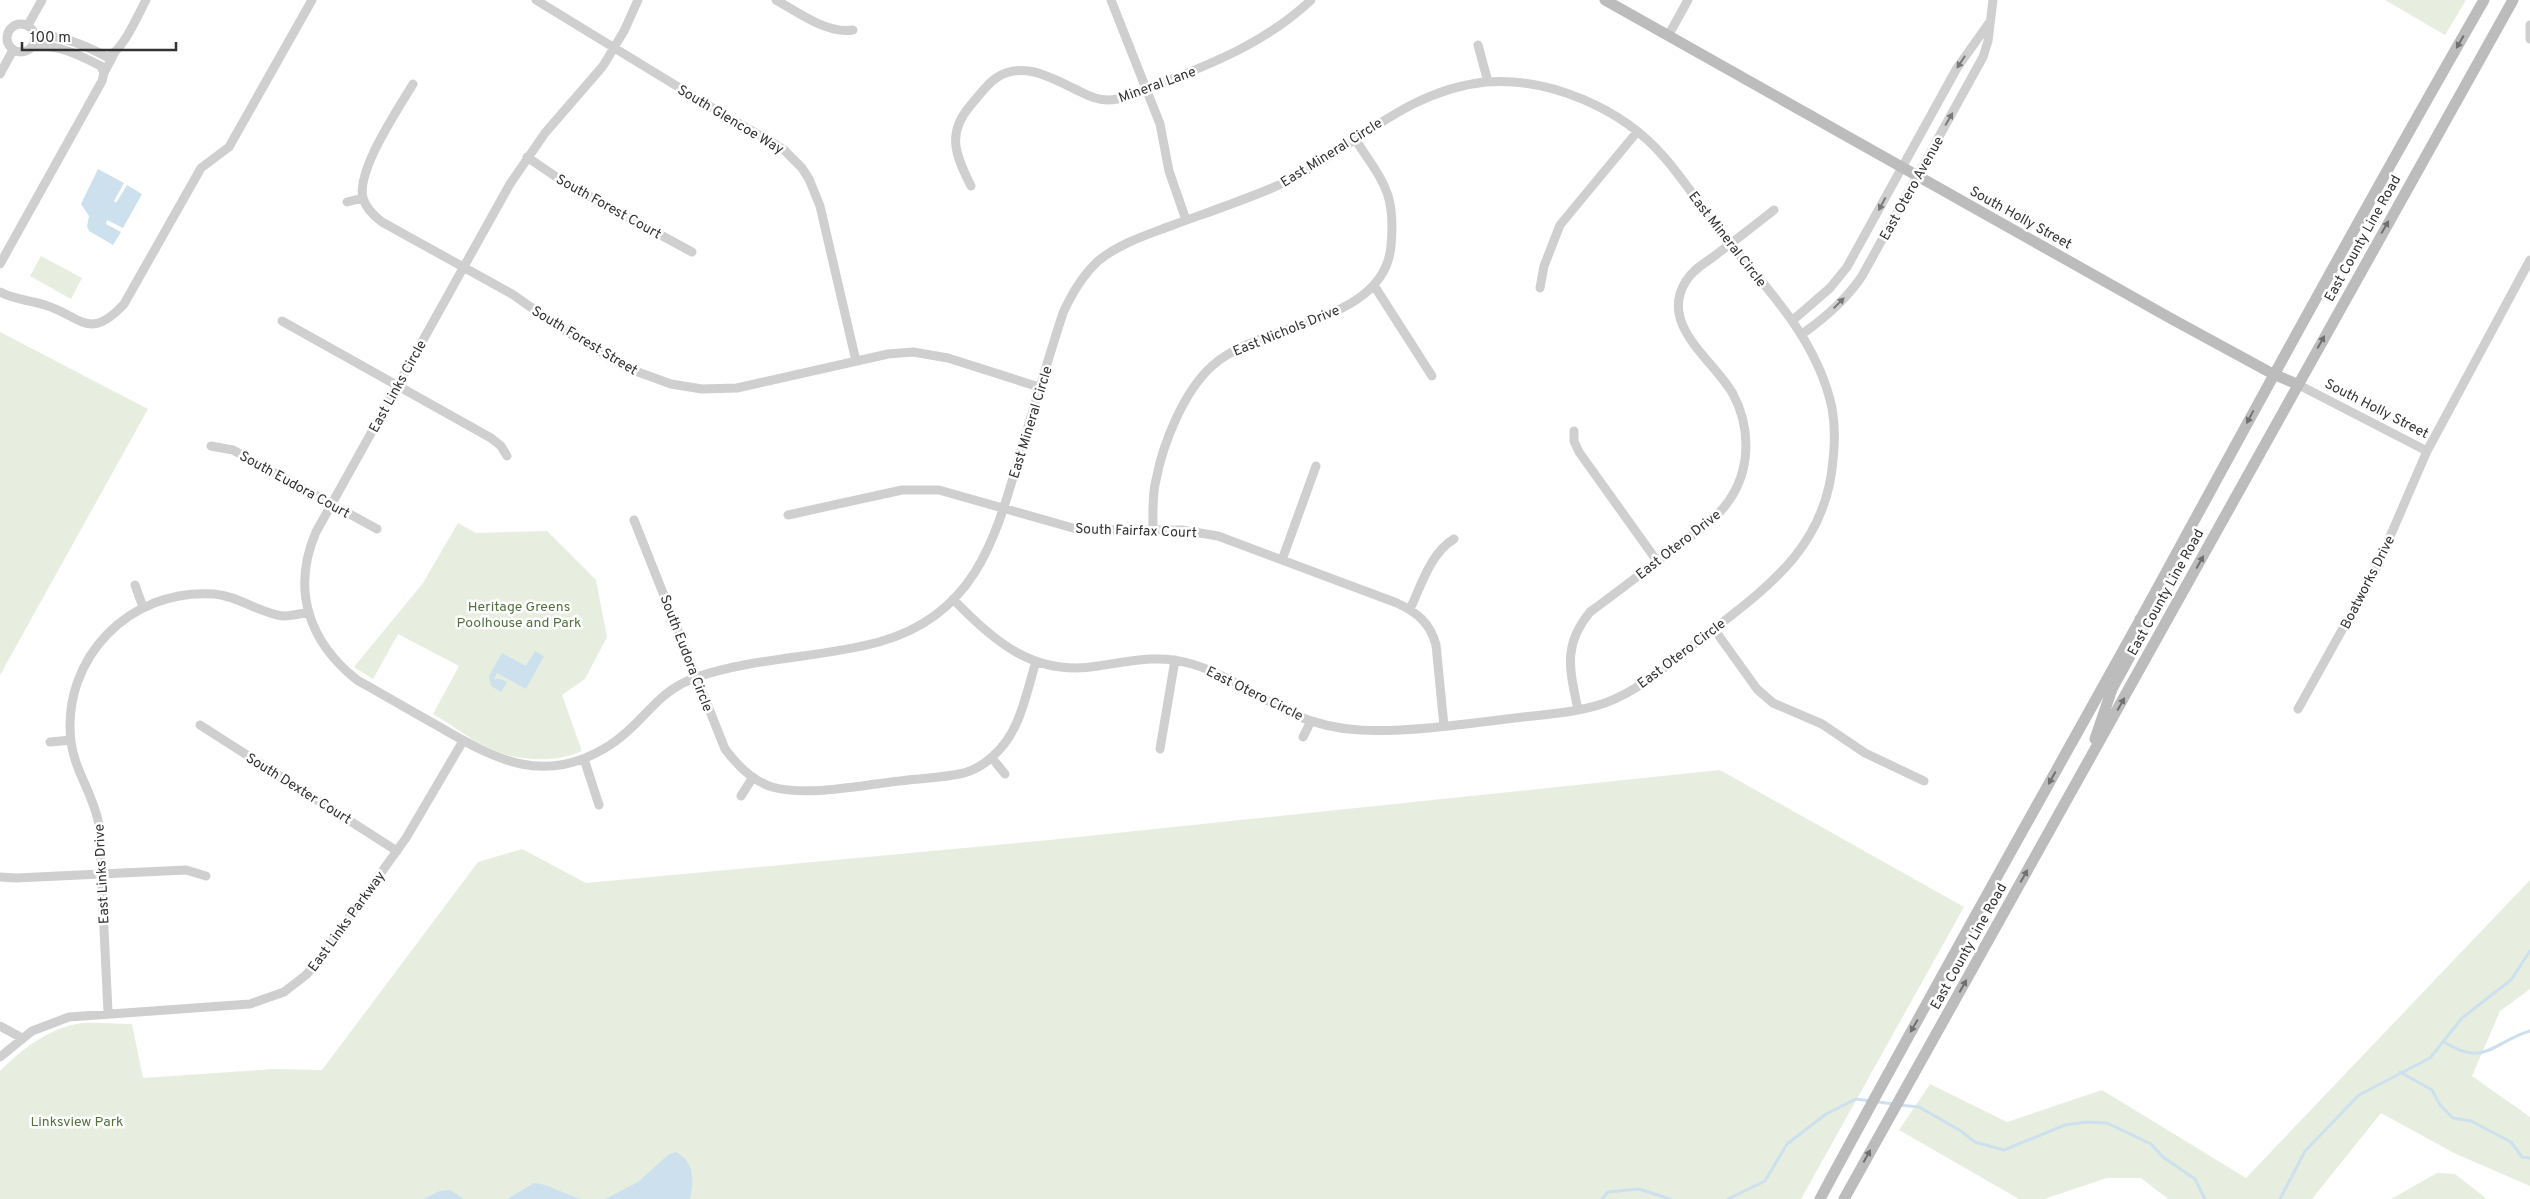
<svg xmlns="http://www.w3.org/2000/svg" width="2530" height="1199" viewBox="0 0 2530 1199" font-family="Overpass,sans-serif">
<rect width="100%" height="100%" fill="#fff"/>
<!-- green -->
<path fill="#e7eee0" d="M 2385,0 L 2466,0 L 2445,35 Z
M 41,256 L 82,278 L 71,299 L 30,276 Z
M 0,332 L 148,409 L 0,675 Z
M 458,523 L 476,533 L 547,531 L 596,580 L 607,637 L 585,679 L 562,695 L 582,751 C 553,764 514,761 486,747 C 468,738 451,724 433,714 L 459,666 L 398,634 L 373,679 L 354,667 L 423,583 Z
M 1720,770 L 1964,907 L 1801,1199 L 0,1199 L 0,1071 C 22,1049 51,1026 84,1023 C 100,1022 116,1024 132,1024 L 143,1078 L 274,1069 L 322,1070 L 478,862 L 522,849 L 586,883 L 1049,840 Z
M 2530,880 L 2530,989 L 2500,1011 L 2472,1076 L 2530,1117 L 2530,1186 L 2454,1153 L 2381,1113 L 2312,1199 L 2168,1199 L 2141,1178 L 2107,1178 L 2044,1199 L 2019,1199 L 1899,1130 L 1930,1084 L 2007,1122 L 2102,1090 L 2246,1178 Z
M 2437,1173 L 2455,1174 L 2487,1199 L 2391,1199 Z"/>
<!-- water -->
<path fill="#cde0ee" d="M 98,169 L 124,183 L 114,201 L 116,203 L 127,185 L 142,194 L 123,228 L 107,220 L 106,224 L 121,232 L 113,245 L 89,231 L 87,226 L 89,216 L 81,204 Z
M 535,651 L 544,656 L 526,689 L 497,673 L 494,679 L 501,679 L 507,682 L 501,692 L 491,686 L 489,676 L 502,653 L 526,666 Z
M 676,1152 C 695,1163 694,1179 690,1199 L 605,1199 L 638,1182 L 669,1154 Z
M 534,1183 C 549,1184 566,1195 582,1199 L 507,1199 Z
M 450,1190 L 464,1199 L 423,1199 L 440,1191 Z"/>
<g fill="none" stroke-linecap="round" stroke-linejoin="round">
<!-- stream -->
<path stroke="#cde0ee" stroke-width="3" d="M 2444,1042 C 2485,1068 2493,1042 2530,1031
M 2400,1072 L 2432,1090 L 2440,1105 L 2453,1118 L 2471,1121 L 2511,1142 L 2522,1157 L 2530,1158
M 1899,1105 L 1919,1107 L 1961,1131 L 1975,1142 L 2004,1150 L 2065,1125 L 2087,1122 L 2107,1123 L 2151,1144 L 2163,1157 L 2195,1179 L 2205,1199
M 1602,1199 L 1608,1192 L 1639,1189 L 1670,1199
M 1728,1199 L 1765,1181 L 1787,1144 L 1826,1114 L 1856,1099 L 1893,1104
M 2280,1199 L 2305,1151 L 2359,1095 L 2430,1058 L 2462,1018 L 2511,980 L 2530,951"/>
<!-- street -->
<path stroke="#cfcfcf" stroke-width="9" d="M 536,0 L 724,115 L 770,141 L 784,150 L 802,168 L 809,179 L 820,206 L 856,361
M 638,0 L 624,31 L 603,66 L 545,133 L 510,184 L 316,532 C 291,590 309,642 357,680 C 384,695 411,711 438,726 C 496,760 545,787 610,745 C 645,723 654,692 697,677 C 756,657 820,658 879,642 C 980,614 997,531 1023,444 C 1036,400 1049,356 1063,313 C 1072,293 1082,276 1098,261 C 1120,243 1147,235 1173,225 C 1206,213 1239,202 1272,188 C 1346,157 1401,90 1486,82 C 1550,77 1623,109 1664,157 C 1685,181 1702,208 1721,233 C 1765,286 1817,338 1832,408 C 1835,425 1835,443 1833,460 C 1826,549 1765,589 1701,639 C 1671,662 1641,690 1605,703 C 1579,712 1551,714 1523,717 C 1492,721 1460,725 1429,728 C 1382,732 1339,734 1295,715 C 1260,699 1229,675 1192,664 C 1159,654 1131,661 1098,666 C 1035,677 994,642 953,599
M 776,0 C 798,12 826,34 853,30
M 1111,0 L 1160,124 L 1169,171 L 1186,220
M7 38a14 14 0 1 1 28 0a14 14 0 1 1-28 0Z
M 28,25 L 42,0
M 2530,25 L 2530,39
M 35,34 C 62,36 83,44 107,57 C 123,51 138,15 146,0
M 1668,36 L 1688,0
M 1478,45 L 1488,82
M 33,46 C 58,44 79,55 101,66 L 104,73
M 0,74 L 13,50
M 413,84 C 398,109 356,171 363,198 C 366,209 374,216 382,222 L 512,294 L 562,329 L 627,368 L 671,384 L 702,389 L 737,388 L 888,354 L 913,352 L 948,358 L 1039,387
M 527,157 L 565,183 L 692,252
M 971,186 C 956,156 946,134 970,106 C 978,97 986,85 996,78 C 1024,59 1055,80 1081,92 C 1092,98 1104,102 1117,99 C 1134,95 1150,87 1167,81 C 1219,61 1270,39 1311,0
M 347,202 L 363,198
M 0,264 L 102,81 L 104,73 L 115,52
M 1375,287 L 1432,376
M 1540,288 L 1544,266 L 1560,225 L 1637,132
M 0,292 C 14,300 30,300 45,305 C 81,316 89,342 124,304 L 201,168 L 229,147 L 312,0
M 1793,320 L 1830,288 L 1847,267 L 1957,68 L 1989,23
M 282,321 L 491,438 L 501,446 L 507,456
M 1802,334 C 1825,318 1846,300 1862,276 L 1983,57 L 1988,41 L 1993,0
M 2297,384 L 2427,451
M 1574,431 L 1574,441 L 1579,452 L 1657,561
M 211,446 L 233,450 L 377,529
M 788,515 L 902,490 L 939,490 L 1080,530 L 1182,530 L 1218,536 L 1397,603 C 1418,613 1430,623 1436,645 L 1444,726
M 634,520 L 725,749 C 737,765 752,781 772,787 C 809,797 861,785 900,781 C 921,778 943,778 964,773 C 974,770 985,764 993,756 C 1020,733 1026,694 1036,661
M 1153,529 C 1153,512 1152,495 1156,480 C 1163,443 1184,391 1212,366 C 1261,321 1384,325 1391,246 C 1396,192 1383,182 1355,139
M 1282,560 L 1316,466
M 135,585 L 143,607
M 1410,609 C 1421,586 1431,552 1454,539
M 1714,629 L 1757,689 L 1773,703 L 1822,724 L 1865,753 L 1924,781
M 2298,709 L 2376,569 L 2427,451 L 2530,260
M 1578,710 C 1570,670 1562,646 1590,612 C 1616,593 1642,573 1668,553 C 1689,537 1713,523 1728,502 C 1751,470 1751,428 1733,394 C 1714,360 1658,325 1686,281 C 1693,269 1707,262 1717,254 C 1737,239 1755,225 1774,210
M 200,725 L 397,851
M 1303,737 L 1311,721
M 50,742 L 71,740
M 1160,749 L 1175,660
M 992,758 L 1005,774
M 584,759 L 599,805
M 741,796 L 753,777
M 0,877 L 16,878 L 186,870 L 206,876
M 108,1012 L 99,825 C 94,795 75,772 71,742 C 61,658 130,588 214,594 C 239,596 259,613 283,616 C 291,616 300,614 309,612
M 0,1026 L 22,1038
M 0,1057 L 32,1031 L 69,1017 L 250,1004 L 284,992 L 306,975 L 317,962 L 406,838 L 463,741"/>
<!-- secondary -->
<path stroke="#bcbcbc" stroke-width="11" d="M 1605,0 L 2170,318 L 2273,374 L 2297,384
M 2095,739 L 2112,689 L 2143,632 L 2144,623 L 2140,619
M 1820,1199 C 1924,1005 2033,813 2140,620 C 2253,413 2366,205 2484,0
M 1844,1199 L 2513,0"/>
</g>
<!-- one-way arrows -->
<defs><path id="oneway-solid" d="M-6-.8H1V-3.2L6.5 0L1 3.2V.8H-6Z" transform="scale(1.25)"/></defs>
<g fill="#707070">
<use href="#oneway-solid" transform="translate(2460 42) rotate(120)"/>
<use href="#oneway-solid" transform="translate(2385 227) rotate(-60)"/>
<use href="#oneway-solid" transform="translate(2321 342) rotate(-61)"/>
<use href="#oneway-solid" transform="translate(2250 417) rotate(118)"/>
<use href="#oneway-solid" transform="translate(2200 562) rotate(-61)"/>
<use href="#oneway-solid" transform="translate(2121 704) rotate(-61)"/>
<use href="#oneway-solid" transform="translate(2052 778) rotate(119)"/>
<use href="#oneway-solid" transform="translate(2024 876) rotate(-61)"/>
<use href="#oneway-solid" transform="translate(1963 986) rotate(-61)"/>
<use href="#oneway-solid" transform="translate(1914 1026) rotate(120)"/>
<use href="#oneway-solid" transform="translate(1867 1156) rotate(-61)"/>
</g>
<g fill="#797979">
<use href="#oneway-solid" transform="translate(1961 62) rotate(123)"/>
<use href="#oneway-solid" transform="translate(1949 119) rotate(-60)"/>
<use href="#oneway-solid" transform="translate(1882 204) rotate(118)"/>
<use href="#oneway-solid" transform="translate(1839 303) rotate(-45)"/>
</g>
<g text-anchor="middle" stroke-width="5" stroke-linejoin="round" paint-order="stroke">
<!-- street labels -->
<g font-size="14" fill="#323232" stroke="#fff">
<text transform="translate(1157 84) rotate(-20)" y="5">Mineral Lane</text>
<text transform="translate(731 119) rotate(31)" y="5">South Glencoe Way</text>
<text transform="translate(1331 152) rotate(-32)" y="5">East Mineral Circle</text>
<text transform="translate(1911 188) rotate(-61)" y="5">East Otero Avenue</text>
<text transform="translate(609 206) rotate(29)" y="5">South Forest Court</text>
<text transform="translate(2021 217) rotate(29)" y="5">South Holly Street</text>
<text transform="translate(2362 238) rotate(-61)" y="5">East County Line Road</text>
<text transform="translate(1728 239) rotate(52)" y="5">East Mineral Circle</text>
<text transform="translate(1286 330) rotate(-22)" y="5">East Nichols Drive</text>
<text transform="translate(585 340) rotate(31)" y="5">South Forest Street</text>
<text transform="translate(397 386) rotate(-61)" y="5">East Links Circle</text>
<text transform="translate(2377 408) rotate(27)" y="5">South Holly Street</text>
<text transform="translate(1030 422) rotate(-73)" y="5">East Mineral Circle</text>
<text transform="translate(295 484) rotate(29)" y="5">South Eudora Court</text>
<text transform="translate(1136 530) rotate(2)" y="5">South Fairfax Court</text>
<text transform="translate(1678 544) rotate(-38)" y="5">East Otero Drive</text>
<text transform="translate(2367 582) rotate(-63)" y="5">Boatworks Drive</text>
<text transform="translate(2165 592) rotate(-61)" y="5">East County Line Road</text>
<text transform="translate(687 653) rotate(69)" y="5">South Eudora Circle</text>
<text transform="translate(1681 653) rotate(-37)" y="5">East Otero Circle</text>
<text transform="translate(1255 693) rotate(26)" y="5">East Otero Circle</text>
<text transform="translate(299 788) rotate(32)" y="5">South Dexter Court</text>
<text transform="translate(101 874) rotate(-93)" y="5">East Links Drive</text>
<text transform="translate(346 921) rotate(-54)" y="5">East Links Parkway</text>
<text transform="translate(1968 946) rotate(-61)" y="5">East County Line Road</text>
</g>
<!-- park labels -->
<g font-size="14" fill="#546f3d" stroke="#fff">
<text x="519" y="611">Heritage Greens<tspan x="519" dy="16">Poolhouse and Park</tspan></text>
<text x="77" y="1126">Linksview Park</text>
</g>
</g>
<!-- scale -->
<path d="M22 42v8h154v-8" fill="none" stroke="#323232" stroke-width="2.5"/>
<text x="30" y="42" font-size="15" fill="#323232" stroke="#ffffff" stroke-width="4" paint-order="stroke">100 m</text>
</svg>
